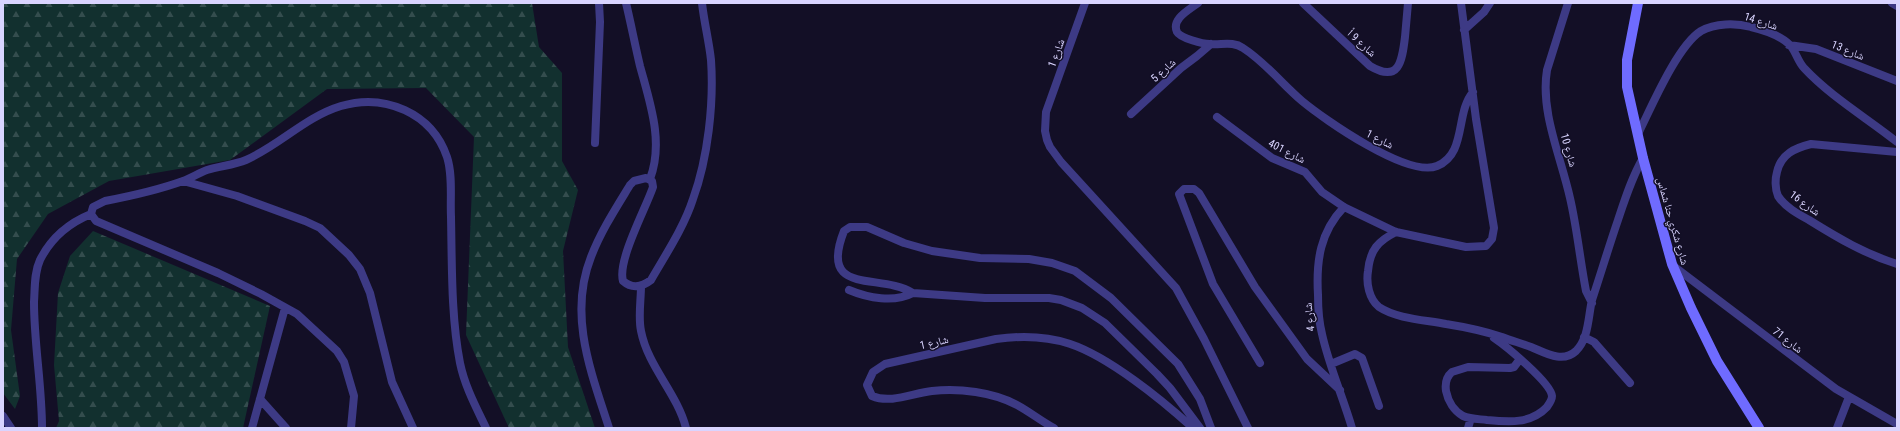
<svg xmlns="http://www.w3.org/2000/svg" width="1900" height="431" viewBox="0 0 1900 431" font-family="'Roboto Condensed','Noto Naskh Arabic',sans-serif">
<defs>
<pattern id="forest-firs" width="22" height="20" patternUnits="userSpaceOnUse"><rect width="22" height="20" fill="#12302f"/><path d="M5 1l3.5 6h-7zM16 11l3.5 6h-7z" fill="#344d4e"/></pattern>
</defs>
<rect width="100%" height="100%" fill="#130f26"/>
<!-- forest -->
<path fill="url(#forest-firs)" d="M 3,3 L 532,3 L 539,47 L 562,73 L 562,161 L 578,190 L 563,251 L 568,347 L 595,428 L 509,428 L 466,335 L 474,137 L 426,88 L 327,89 L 230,160 L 109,181 L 48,214 L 17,259 L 11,330 L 20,396 L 15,409 L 3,393 Z
M 93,231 L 270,306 L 243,428 L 56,428 L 59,421 L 54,365 L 58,293 L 70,256 Z"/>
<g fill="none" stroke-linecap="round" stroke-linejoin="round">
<!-- street -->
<path stroke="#3d3a85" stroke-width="8" d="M 626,3 C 631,24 635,45 640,66 C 650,103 664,142 650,179
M 1085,3 L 1046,112 L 1045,131 L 1047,140 L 1050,147 L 1061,162 L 1176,288 L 1204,339 L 1248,428
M 1198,3 C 1189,10 1171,19 1177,32 C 1180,38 1203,44 1210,44 C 1222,45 1233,41 1243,48 C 1265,62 1282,84 1302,101 C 1325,120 1408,178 1437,166 C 1467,154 1455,113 1473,92
M 1303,3 L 1370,66 C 1399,83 1402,62 1405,37 C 1406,26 1407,14 1408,3
M 1568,3 L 1547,70 C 1540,112 1561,157 1570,198 C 1577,228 1580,260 1586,291 L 1592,303
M 1892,3 L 1897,6
M 1464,30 L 1484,12 L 1490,3
M 1789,45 L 1816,49 L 1897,81
M 1131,114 L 1181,68 L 1197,56 L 1211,44
M 1217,117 L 1272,158 L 1305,172 L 1322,192 L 1344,207 L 1396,232 L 1466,247 L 1486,246 L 1492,239 L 1494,228 L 1476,119 L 1461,3
M 1638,134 C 1651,108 1677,46 1701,31 C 1715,23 1736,23 1751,27 C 1764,30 1780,35 1790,45 C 1796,52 1798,62 1804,68 C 1831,97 1867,118 1897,142
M 595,143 L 600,22 L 599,3
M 1897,152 L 1811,144 C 1795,148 1781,154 1777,172 C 1775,179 1775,189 1778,196 C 1785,207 1798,214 1809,220 C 1838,238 1865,254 1897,264
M 183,181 L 237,196 L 305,221 L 320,228 L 349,255 L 360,269 L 370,293 L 392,382 L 413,428
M 1344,207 C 1320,232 1316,261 1318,295 C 1318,308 1319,322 1322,334 C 1329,366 1343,397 1352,428
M 1396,232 C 1378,241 1370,250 1368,271 C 1366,283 1369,299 1379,307 C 1397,319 1426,320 1446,324 C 1465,327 1484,331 1502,337 C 1512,341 1521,343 1531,347 C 1544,352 1562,364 1576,351 C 1589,338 1588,317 1592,300 C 1601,273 1609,246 1618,220 C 1625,199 1632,177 1643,158
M 1672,265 L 1836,389 L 1897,424
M 641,286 C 641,300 638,317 641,331 C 648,367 677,393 686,428
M 849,290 C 868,298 894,303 913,293 L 985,298 L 1049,298 L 1061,300 L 1082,308 L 1105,323 L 1157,374 L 1170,388 L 1200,428
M 913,293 C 880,272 818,297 844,231 L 850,227 L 867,227 L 904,243 L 932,251 L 980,258 L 1029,259 L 1052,263 L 1075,271 L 1111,298 L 1178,364 L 1200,399 L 1211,428
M 1584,337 L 1594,342 L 1630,383
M 1494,338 C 1506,346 1551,383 1552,396 C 1552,400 1549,404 1547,407 C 1531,424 1509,422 1487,420 C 1479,419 1470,419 1463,416 C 1454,411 1448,401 1446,391 C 1445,384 1446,377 1452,372 L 1468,367 L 1510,368 L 1514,367 L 1520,359
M 1260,363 L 1213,284 L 1179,194 L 1184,189 L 1194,189 L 1199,193 L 1255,287 L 1307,359 L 1340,390
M 1331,364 L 1355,354 L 1362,358 L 1379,406
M 260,399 L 286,428
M 3,416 L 11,428
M 42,428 C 42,386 34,344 34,302 C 35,288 34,273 40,260 C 51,238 69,223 91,214
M 252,428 L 285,308
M 351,428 L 354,396 L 344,362 L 337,351 L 297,314 L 261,294 L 218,273 L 96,221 L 91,214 L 93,207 L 105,201 C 131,196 158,190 183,181 C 191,178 199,173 207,170 C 220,166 234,165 246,160 C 280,145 305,117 341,106 C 385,93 432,113 447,157 C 453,175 450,198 451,217 C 452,264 451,317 460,363 C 465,387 476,407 486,428
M 609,428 C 591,372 568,315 591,257 C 601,231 616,208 630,185 L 634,181 L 646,178 L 652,181 L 653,187 C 646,208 617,261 623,281 C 632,289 642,287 651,280 C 666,254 684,227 693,199 C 708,158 714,103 711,60 C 709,41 704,22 702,3
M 1054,428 C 1041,421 1030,412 1017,405 C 993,392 959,388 932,391 C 913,393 891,404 872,396 L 867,385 L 873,372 L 885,364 L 996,339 C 1055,331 1087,346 1134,380 C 1155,395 1174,411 1193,428
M 1468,428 L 1471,418
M 1837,428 L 1849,397"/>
<!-- secondary -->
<path stroke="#6f6bff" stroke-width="10" d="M 1638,3 L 1627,60 L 1627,87 L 1643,158 L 1672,264 L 1691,308 L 1717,361 L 1759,428"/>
</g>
<g text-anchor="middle" stroke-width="3" stroke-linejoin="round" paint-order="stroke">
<!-- street labels -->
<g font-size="11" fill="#d9d4ff" stroke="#130f26">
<text transform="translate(1761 21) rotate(18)" y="4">شارع 14</text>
<text transform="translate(1362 43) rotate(42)" y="4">شارع 9 أ</text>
<text transform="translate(1848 50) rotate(22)" y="4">شارع 13</text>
<text transform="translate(1056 53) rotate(-70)" y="4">شارع 1</text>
<text transform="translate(1163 70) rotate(-42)" y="4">شارع 5</text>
<text transform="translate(1380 139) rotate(27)" y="4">شارع 1</text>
<text transform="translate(1569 150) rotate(74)" y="4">شارع 10</text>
<text transform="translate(1287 151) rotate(27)" y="4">شارع 401</text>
<text transform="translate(1805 203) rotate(36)" y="4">شارع 16</text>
<text transform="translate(1673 221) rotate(74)" y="4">شارع شكري حنا شماس</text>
<text transform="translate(1309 317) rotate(-96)" y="4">شارع 4</text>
<text transform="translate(1788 340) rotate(38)" y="4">شارع 71</text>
<text transform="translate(934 342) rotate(-13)" y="4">شارع 1</text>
</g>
</g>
<!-- border -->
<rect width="1900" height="431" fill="none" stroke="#d9d4ff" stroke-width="8"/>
</svg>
